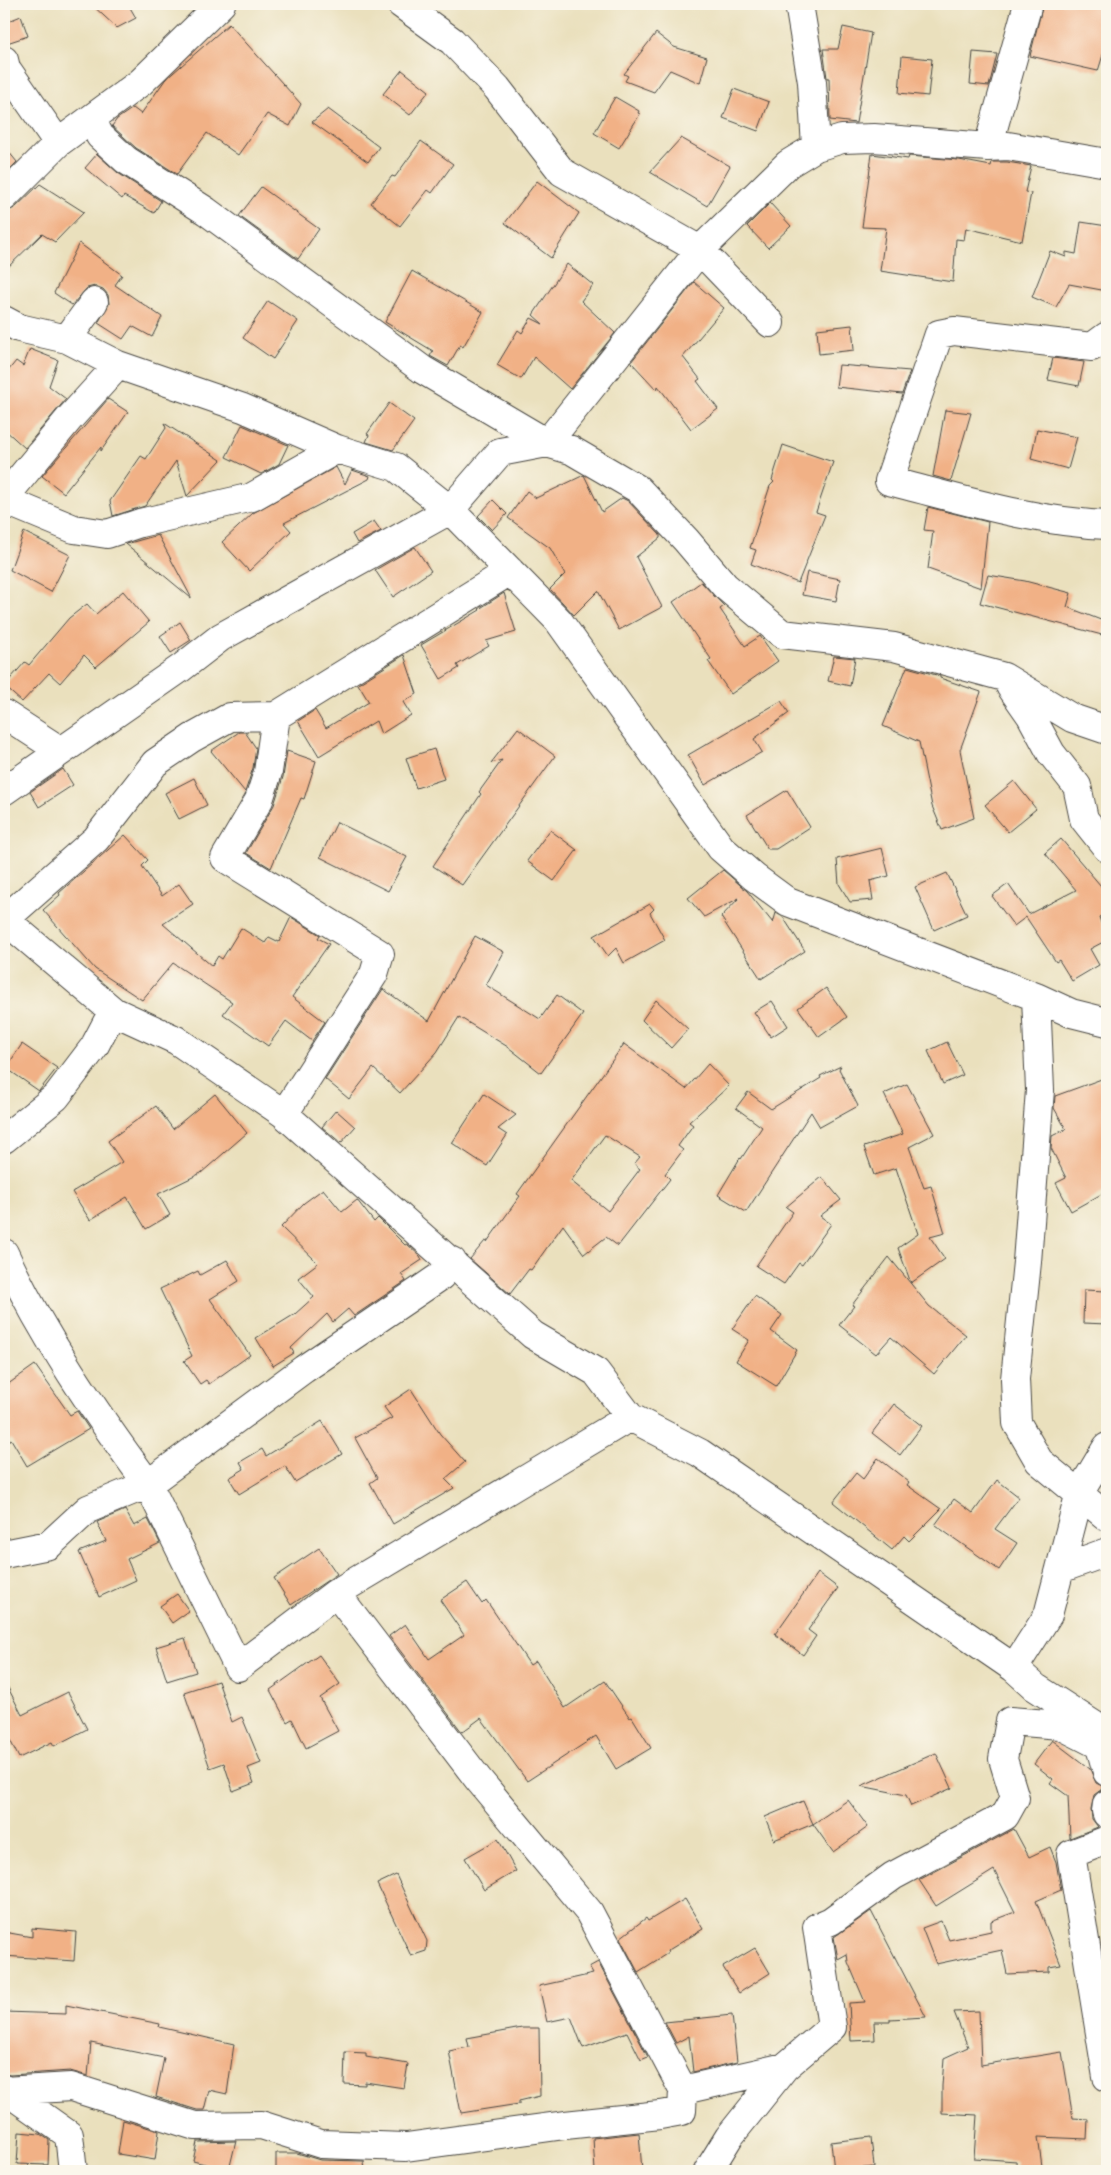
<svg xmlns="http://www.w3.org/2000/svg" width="1111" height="2175" viewBox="0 0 1111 2175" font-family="'Patrick Hand',sans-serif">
<rect width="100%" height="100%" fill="#fbf7ec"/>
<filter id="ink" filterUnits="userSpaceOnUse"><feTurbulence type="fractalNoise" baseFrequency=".02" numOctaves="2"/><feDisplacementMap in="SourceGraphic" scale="10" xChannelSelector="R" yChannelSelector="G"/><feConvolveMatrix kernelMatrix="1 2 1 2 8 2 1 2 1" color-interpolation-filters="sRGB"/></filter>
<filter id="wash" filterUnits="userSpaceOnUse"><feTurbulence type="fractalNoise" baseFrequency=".0096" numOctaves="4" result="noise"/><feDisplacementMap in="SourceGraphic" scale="20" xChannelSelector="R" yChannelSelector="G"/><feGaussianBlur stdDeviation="1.12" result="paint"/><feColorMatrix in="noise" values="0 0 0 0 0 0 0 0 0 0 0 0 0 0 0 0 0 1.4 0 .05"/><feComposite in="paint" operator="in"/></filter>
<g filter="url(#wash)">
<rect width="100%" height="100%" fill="#eae0bd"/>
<g id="blocks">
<!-- building -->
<path fill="#f1b186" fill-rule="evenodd" d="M 91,4 L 128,4 L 136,18 L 117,28 Z
M 1043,4 L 1094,4 L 1107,8 L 1107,42 L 1098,71 L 1030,56 Z
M 21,16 L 28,36 L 4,44 L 4,23 Z
M 229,24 L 301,104 L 290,126 L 267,114 L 238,155 L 207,133 L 177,174 L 136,148 L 112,126 L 117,119 L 133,108 L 141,114 L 165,80 Z
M 843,27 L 871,33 L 856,123 L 830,120 L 829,78 L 827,78 L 823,49 L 838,49 Z
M 656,33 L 674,47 L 707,57 L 700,83 L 670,70 L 654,92 L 625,81 L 628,76 L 624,74 Z
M 973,52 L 997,54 L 989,86 L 970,84 Z
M 902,56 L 932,59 L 928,96 L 899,93 Z
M 402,70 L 429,91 L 410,115 L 383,94 Z
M 734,89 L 769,102 L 758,131 L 723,118 Z
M 615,97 L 639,111 L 638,113 L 640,114 L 619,148 L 594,133 Z
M 328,109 L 379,147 L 368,162 L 312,122 Z
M 681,138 L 730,166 L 707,206 L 650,172 Z
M 421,141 L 453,164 L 432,193 L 428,190 L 400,226 L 371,203 L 392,176 L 395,177 Z
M 4,146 L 17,162 L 4,175 Z
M 97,154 L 118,173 L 161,201 L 154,213 L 124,196 L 122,199 L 85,168 Z
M 872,154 L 908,159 L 909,156 L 959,160 L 991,166 L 992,162 L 1007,162 L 1031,166 L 1025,192 L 1031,193 L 1022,241 L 966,228 L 964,240 L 956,239 L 953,282 L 880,271 L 886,228 L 862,227 Z
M 537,181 L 579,213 L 551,258 L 505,223 Z
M 40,184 L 84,212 L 55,242 L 42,234 L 4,271 L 4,212 L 15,208 Z
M 261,187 L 319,229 L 298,259 L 239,216 Z
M 770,203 L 791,226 L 768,248 L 747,226 Z
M 1081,222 L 1107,226 L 1107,291 L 1069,284 L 1056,307 L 1032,297 L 1050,251 L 1066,257 L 1066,252 L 1076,254 Z
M 79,243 L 122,275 L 115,285 L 162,317 L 152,337 L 132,326 L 123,339 L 98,323 L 109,304 L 108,295 L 103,289 L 95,286 L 87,288 L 72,305 L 54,293 Z
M 567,264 L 593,285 L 581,301 L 615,333 L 570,389 L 534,357 L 521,379 L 497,365 L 518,330 L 522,333 L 531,318 L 543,324 L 533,315 Z
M 412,271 L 483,312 L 463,347 L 460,345 L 448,366 L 430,356 L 433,351 L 385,322 Z
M 694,282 L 724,308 L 683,357 L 700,379 L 697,381 L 718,409 L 691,429 L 658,386 L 657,390 L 631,362 Z
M 268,301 L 298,321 L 273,359 L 243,338 Z
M 852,325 L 854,350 L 819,354 L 817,329 Z
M 30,349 L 58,360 L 49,386 L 66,399 L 25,448 L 4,429 L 4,376 L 16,361 L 23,366 Z
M 1053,358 L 1084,362 L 1079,386 L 1048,380 Z
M 839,365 L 910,371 L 902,394 L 836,387 Z
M 108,399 L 128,412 L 101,451 L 101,447 L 64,493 L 42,476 Z
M 389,403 L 414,421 L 393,450 L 366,442 L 369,435 L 367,434 Z
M 945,410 L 971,413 L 951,481 L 933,476 Z
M 164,423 L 221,460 L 187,496 L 176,461 L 145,506 L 113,516 L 110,501 L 141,456 L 146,459 L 166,428 Z
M 242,425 L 288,445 L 279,464 L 261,474 L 226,457 Z
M 1037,429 L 1077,437 L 1068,469 L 1031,459 Z
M 783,445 L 833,462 L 816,512 L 825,515 L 798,583 L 751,564 L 756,550 L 750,548 L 770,486 L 774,482 L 772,480 Z
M 336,467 L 345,484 L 352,470 L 370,476 L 369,479 L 284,523 L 291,531 L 249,571 L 222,542 L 253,513 Z
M 584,475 L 602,512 L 622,498 L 628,501 L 660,535 L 660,538 L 636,557 L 662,607 L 619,630 L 598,591 L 574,615 L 550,589 L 565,574 L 550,548 L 508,518 L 527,491 L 536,498 Z
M 493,500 L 507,514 L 492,530 L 478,516 Z
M 928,507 L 988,522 L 981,588 L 928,569 L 933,531 L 924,530 Z
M 374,521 L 381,531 L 357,543 L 352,534 Z
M 24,532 L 70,555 L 51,592 L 10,570 Z
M 158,535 L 191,597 L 191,598 L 126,544 Z
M 415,547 L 431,571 L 393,597 L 375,570 Z
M 807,572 L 840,579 L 836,601 L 802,595 Z
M 988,575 L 1025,581 L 1071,593 L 1067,607 L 1106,622 L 1102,635 L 980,603 Z
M 701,582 L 724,606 L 720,609 L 745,646 L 760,636 L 778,661 L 731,694 L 708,661 L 711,659 L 673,602 Z
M 123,591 L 149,622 L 96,667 L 84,655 L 60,683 L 49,673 L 22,702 L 4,686 L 25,662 L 29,665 L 69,618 L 87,604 L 96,614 Z
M 504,593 L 516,632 L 486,641 L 489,646 L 457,665 L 459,668 L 441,679 L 421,645 L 480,610 L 479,609 Z
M 180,622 L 191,640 L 171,653 L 160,636 Z
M 404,655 L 417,694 L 403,702 L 411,715 L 381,734 L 376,721 L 319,756 L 298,721 L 315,710 L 326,728 L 369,702 L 358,684 Z
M 834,656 L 855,658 L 850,686 L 828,681 Z
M 907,667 L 940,676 L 940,678 L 981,692 L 960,750 L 974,818 L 942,830 L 932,806 L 919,742 L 883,726 Z
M 781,701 L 789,713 L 754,739 L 762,752 L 705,785 L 688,755 Z
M 518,728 L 555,756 L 462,885 L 433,866 L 481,794 L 479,792 L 502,760 L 491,763 Z
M 239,732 L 245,732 L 256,748 L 253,768 L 245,792 L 211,751 Z
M 434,749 L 444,779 L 416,788 L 406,758 Z
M 287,751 L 316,761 L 304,799 L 301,798 L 271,868 L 246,853 L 274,805 L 283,777 Z
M 63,769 L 73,785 L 39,807 L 30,792 Z
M 194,778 L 207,805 L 179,819 L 165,793 Z
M 1014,781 L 1036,809 L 1008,832 L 985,805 Z
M 787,790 L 810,827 L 776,849 L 768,849 L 747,815 Z
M 337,822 L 407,857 L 388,891 L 320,857 Z
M 550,830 L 577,850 L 554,881 L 527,861 Z
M 125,835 L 148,860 L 142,866 L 162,896 L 179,884 L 193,904 L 163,924 L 212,966 L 218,956 L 222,959 L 241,928 L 265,943 L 269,937 L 279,942 L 291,917 L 320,935 L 318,938 L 329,944 L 292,997 L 325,1022 L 312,1041 L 286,1021 L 268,1046 L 223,1014 L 232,1002 L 173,963 L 142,1000 L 95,969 L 43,910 L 60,895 L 59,893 Z
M 1061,839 L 1101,886 L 1107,899 L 1107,913 L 1099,917 L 1107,940 L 1090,949 L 1099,965 L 1072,981 L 1059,960 L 1056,962 L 1026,917 L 1014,926 L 992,896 L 1008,884 L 1029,914 L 1076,890 L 1045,853 Z
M 882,848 L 889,876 L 870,881 L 873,900 L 850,902 L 839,884 L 837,859 Z
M 723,870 L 747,891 L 773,923 L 776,913 L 783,917 L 805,951 L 761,979 L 721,917 L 739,898 L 704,917 L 688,898 Z
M 947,873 L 967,915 L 934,930 L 915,887 Z
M 650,904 L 654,909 L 650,913 L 665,940 L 624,963 L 616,948 L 608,956 L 594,936 Z
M 475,936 L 504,952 L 486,985 L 540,1019 L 557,995 L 583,1014 L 541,1073 L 508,1047 L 459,1017 L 437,1052 L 400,1093 L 373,1068 L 349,1099 L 325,1079 L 383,989 L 429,1021 Z
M 826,988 L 847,1017 L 819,1037 L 798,1008 Z
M 656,1000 L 688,1029 L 671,1048 L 642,1020 Z
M 772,1001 L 788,1026 L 771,1037 L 754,1012 Z
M 947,1042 L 963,1075 L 943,1084 L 928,1051 Z
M 22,1044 L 57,1068 L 39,1091 L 6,1068 Z
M 624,1044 L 686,1089 L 708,1064 L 729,1086 L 689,1122 L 693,1125 L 678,1146 L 683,1150 L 665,1174 L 670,1179 L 618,1246 L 606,1237 L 584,1254 L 563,1225 L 531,1270 L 529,1269 L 510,1294 L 470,1259 L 485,1241 L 487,1242 L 520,1196 L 517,1194 ZM 605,1135 L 640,1157 L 634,1164 L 640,1169 L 608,1211 L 571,1181 Z
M 841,1066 L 839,1069 L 858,1106 L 820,1127 L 811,1112 L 746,1212 L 718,1195 L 740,1158 L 741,1159 L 762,1127 L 736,1108 L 748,1092 L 771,1109 L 821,1078 L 820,1076 Z
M 1107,1077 L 1107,1191 L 1071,1211 L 1056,1183 L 1066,1178 L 1051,1148 L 1052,1136 L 1066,1129 L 1054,1108 L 1055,1096 Z
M 907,1084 L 934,1134 L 909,1147 L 924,1188 L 931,1186 L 945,1233 L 930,1237 L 945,1259 L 911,1283 L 898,1248 L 918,1234 L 896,1168 L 874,1175 L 864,1147 L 903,1134 L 884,1094 Z
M 215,1094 L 247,1133 L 201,1173 L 158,1194 L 170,1215 L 146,1229 L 127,1197 L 90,1220 L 72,1192 L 122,1162 L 108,1141 L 156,1106 L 173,1129 Z
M 484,1094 L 516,1115 L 498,1129 L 507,1135 L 487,1166 L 452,1143 Z
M 336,1110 L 355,1127 L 341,1143 L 322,1127 Z
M 822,1177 L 841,1200 L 820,1216 L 831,1224 L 802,1265 L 799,1263 L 784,1284 L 756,1266 L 793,1212 L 786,1207 Z
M 323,1189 L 342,1212 L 357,1200 L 374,1222 L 378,1218 L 405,1245 L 407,1244 L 420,1256 L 422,1260 L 401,1274 L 406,1281 L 354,1316 L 348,1309 L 333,1322 L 327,1314 L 291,1348 L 294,1353 L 273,1366 L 256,1338 L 295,1314 L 314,1297 L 298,1278 L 318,1263 L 281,1227 L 304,1203 Z
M 889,1257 L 929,1306 L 966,1335 L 934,1374 L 891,1337 L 876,1354 L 839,1325 L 854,1306 L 852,1305 Z
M 227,1260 L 239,1281 L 210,1299 L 250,1355 L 209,1384 L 206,1380 L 200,1384 L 184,1361 L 192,1356 L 160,1289 L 198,1271 L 200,1275 Z
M 1084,1290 L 1107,1291 L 1107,1324 L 1083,1323 Z
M 755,1296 L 782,1315 L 771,1331 L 797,1350 L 776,1386 L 736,1361 L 749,1340 L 732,1329 Z
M 35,1365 L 70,1415 L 77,1411 L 89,1429 L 27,1466 L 11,1439 L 4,1444 L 4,1387 Z
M 411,1389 L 440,1434 L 465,1462 L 445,1479 L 454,1488 L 393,1524 L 370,1483 L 377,1478 L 355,1438 L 392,1418 L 384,1407 Z
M 894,1404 L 922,1426 L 900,1455 L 872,1433 Z
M 322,1421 L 342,1454 L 295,1482 L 285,1466 L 239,1494 L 229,1478 L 244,1469 L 240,1462 L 262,1449 L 266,1456 Z
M 878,1458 L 909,1482 L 907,1485 L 941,1509 L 909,1541 L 904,1536 L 892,1550 L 833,1502 L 856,1473 L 863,1479 Z
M 997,1480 L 1019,1497 L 995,1529 L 1017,1543 L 999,1570 L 935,1525 L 954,1499 L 973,1513 Z
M 125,1510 L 134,1526 L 148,1519 L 160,1543 L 127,1559 L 136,1580 L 99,1597 L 79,1552 L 106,1541 L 97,1522 Z
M 319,1548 L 337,1574 L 291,1605 L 274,1578 Z
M 818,1573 L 838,1588 L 808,1630 L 816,1636 L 803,1655 L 775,1634 Z
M 467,1582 L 482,1604 L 486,1600 L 530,1665 L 536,1661 L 565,1708 L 605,1681 L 630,1718 L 632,1717 L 651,1748 L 616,1769 L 596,1736 L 527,1781 L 481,1718 L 462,1732 L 389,1636 L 405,1624 L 429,1659 L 464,1635 L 440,1600 Z
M 177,1594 L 189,1611 L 172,1623 L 160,1606 Z
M 185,1638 L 196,1672 L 167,1681 L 156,1647 Z
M 319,1655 L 340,1684 L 320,1698 L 338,1731 L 306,1748 L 292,1719 L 287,1722 L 270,1690 Z
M 4,1680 L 22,1715 L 68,1692 L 87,1729 L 54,1746 L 52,1742 L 19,1758 L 4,1728 Z
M 218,1681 L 232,1722 L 242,1717 L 261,1763 L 248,1768 L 254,1783 L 233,1791 L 224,1763 L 210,1768 L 184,1692 Z
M 1052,1740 L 1090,1769 L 1096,1783 L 1102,1786 L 1102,1789 L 1094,1795 L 1091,1809 L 1092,1819 L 1098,1827 L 1070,1838 L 1068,1796 L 1050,1783 L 1053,1779 L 1034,1764 Z
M 936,1753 L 952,1788 L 911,1806 L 906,1795 L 861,1786 Z
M 848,1800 L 868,1827 L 833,1852 L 813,1824 Z
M 803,1801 L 813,1824 L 774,1840 L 765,1817 Z
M 1014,1829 L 1029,1857 L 1050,1847 L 1056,1862 L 1061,1890 L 1036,1901 L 1061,1965 L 1049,1967 L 1049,1972 L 1007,1974 L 1002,1950 L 936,1964 L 922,1928 L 941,1921 L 949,1940 L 991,1931 L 991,1921 L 1015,1912 L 994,1870 L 936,1906 L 919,1880 Z
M 498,1839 L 516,1871 L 484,1890 L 465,1858 Z
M 396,1875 L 427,1941 L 426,1951 L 411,1956 L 377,1884 Z
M 685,1899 L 703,1929 L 667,1951 L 668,1953 L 638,1972 L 620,1938 L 646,1918 L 648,1921 Z
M 871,1911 L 926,2017 L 890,2019 L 890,2022 L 874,2022 L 875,2040 L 851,2041 L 849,2003 L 865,2002 L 848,1962 L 847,1954 L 838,1959 L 834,1937 Z
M 32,1928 L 76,1932 L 74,1961 L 4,1956 L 4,1932 L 32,1937 Z
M 755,1948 L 770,1973 L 739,1993 L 723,1967 Z
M 598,1962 L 648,2057 L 641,2060 L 627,2032 L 583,2048 L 571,2017 L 547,2022 L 539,1986 L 593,1974 L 589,1967 Z
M 66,2005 L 160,2024 L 159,2027 L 234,2044 L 227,2094 L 209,2090 L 204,2110 L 197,2110 L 156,2097 L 164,2058 L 91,2043 L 88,2076 L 70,2071 L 10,2075 L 4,2074 L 4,2012 L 66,2014 Z
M 979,2011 L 981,2065 L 1062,2052 L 1073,2118 L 1088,2119 L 1087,2139 L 1038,2137 L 1042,2166 L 1017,2169 L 1016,2161 L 974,2158 L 977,2115 L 942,2113 L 942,2086 L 944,2058 L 968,2047 L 954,2012 Z
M 732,2015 L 737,2062 L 693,2072 L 689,2036 L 676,2043 L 665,2022 Z
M 522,2028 L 539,2028 L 540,2096 L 519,2101 L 519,2104 L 461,2113 L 449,2051 L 469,2047 L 467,2038 Z
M 345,2052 L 366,2053 L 366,2057 L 408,2064 L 404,2088 L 365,2082 L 365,2085 L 344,2084 Z
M 123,2120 L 159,2131 L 155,2160 L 118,2154 Z
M 19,2132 L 40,2134 L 49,2140 L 48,2165 L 17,2164 Z
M 639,2133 L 642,2171 L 595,2171 L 593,2138 Z
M 871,2137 L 874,2167 L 834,2171 L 831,2142 Z
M 236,2141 L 229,2170 L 193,2161 L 197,2142 Z
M 276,2153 L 297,2153 L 320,2160 L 364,2161 L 365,2171 L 276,2171 Z"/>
</g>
</g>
<g filter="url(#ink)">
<use href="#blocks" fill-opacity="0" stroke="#484641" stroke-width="1"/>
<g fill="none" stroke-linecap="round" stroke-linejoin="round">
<!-- minor casing -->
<g stroke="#484641" stroke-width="30">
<path id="minor" d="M 401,4 L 452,41 L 497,88 L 562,172 L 700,250 L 770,323
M 799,4 L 812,82 L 816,147
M 4,60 L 6,68 L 58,143
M 91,119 L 100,136 L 126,160 L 206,211 L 423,370 L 547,443 L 571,450 L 638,489 L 686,540 L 725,586 L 782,634 L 894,647 L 1004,677 L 1072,718 L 1107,730
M 988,147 L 1028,4
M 4,197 L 58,143 L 141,82 L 221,4
M 4,320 L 19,328 L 67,339 L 118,365 L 243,408 L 337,449 L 396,467 L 450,510 L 558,620 L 721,848 L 754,877 L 788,902 L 1036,997 L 1071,1013 L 1107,1022
M 1107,336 L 1092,347 L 954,331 L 939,334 L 889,481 C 961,499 1033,522 1107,525
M 67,339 L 94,302
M 4,498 L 69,419 L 118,365
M 4,500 L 74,529 L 107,534 L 140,523 L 252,497 L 337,449
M 1010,686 L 1031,716 L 1051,753 L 1077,786 L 1084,819 L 1107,848
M 4,714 L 61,751
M 4,791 L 181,668 L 221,637 L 450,510 L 500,452 L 547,443 L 700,250 L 788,164 L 816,147 L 842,139 L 874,138 L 988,147 L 1008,146 L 1107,163
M 4,919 L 113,1011 L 176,1040 L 284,1114 L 533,1335 L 596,1372 L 630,1417 L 700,1453 L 1014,1668
M 4,920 L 96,839 L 155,763 L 192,738 L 230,717 L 276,716
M 1036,997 L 1040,1090 L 1027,1262 L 1015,1379 L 1017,1423 L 1039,1461 L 1107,1517
M 284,1114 L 374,974 L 380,954 L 225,858 L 259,800 L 268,772 L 276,716 L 510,571
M 4,1139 L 56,1097 L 94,1047 L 113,1011
M 4,1253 C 42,1335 94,1411 148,1484 L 304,1369 L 441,1276 L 452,1261
M 1107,1447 L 1080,1492 L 1048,1615 L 1014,1668 L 1035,1687 L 1094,1725 L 1107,1772
M 4,1554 L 49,1545 L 88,1509 L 148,1484 L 238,1667 L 336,1593 L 478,1779 L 589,1912 L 683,2090 L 785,2067
M 1060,1569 L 1107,1552
M 336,1593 L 630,1417
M 1107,1804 L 1106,1811 L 1107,1814
M 1107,1840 L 1071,1854 L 1107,2077
M 4,2089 L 69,2135 L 73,2171
M 4,2091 L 71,2087 L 195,2126 L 261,2125 L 321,2144 L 406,2147 L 565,2125 L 660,2115 L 682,2111 L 683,2090
M 708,2171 L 729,2137 L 785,2067 L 832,2027 L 817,1927 L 831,1921 L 893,1876 L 1005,1816 L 1015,1798 L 1003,1759 L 1010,1721 L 1060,1725 L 1107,1749"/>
</g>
<!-- minor -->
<use href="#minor" stroke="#fff" stroke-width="28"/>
</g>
</g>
<!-- margin -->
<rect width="1111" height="2175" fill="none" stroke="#fbf7ec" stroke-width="20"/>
</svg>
